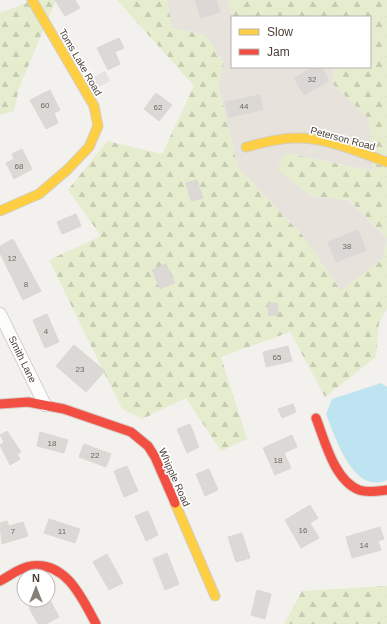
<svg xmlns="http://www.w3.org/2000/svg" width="387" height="624" viewBox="0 0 387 624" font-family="Helvetica,sans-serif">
<defs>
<pattern id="forest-firs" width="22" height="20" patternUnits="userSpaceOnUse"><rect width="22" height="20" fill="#e5edce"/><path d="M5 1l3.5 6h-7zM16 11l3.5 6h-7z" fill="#c6ccb2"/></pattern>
</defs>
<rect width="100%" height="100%" fill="#f3f1ee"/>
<!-- residential -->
<path fill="#e7e2db" d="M 167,0 L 228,0 L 232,17 L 232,67 L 335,67 L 333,84 L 369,119 L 373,171 L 285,153 L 311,196 L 348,200 L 387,238 L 383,259 L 341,291 L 303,236 L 238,168 L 218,85 L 224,63 L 205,35 L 172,28 Z"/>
<!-- forest -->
<path fill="url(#forest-firs)" d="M 33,0 L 56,0 L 19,88 L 14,111 L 0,115 L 0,13 Z
M 117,0 L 167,0 L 172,28 L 205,35 L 224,63 L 218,85 L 238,168 L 303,236 L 341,291 L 383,259 L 387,239 L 387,309 L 379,323 L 376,357 L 325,397 L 290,332 L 221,357 L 247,439 L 221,451 L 186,398 L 142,419 L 122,409 L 49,260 L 101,236 L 68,190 L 107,141 L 162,154 L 194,86 Z
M 228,0 L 387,0 L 387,238 L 349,200 L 311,196 L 277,169 L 285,153 L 373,171 L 369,119 L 333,84 L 335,67 L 370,67 L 370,17 L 232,17 Z
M 387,586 L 387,624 L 284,624 L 302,591 Z"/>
<!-- parking -->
<path fill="#e5e2df" d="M 105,71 L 110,81 L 93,90 L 88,80 Z"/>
<!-- water -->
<path fill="#bee4f1" d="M 381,383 L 387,387 L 387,480 C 353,496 335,436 326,414 L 332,399 Z"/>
<!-- building -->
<path fill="#dbd8d5" stroke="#dcd8d3" d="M 55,0 L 75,0 L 80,8 L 65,16 Z
M 195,0 L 216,0 L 220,12 L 201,18 Z
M 119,38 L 124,48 L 115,52 L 120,64 L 108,70 L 97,48 Z
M 314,67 L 321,67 L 329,81 L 304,95 L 294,78 Z
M 50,90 L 60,110 L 54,113 L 58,123 L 46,129 L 30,100 Z
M 156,93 L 172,105 L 159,121 L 144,109 Z
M 260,95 L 263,110 L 229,117 L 225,102 Z
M 22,149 L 32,169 L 14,179 L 6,163 L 14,159 L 12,154 Z
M 197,180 L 203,198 L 191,201 L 186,183 Z
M 76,214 L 81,226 L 62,234 L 57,222 Z
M 358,230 L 366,250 L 336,262 L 328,242 Z
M 13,239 L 41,291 L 23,300 L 0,253 L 0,246 Z
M 166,264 L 175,283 L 160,289 L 152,270 Z
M 268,303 L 277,303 L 278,315 L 269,316 Z
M 47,314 L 59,342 L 45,348 L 33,320 Z
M 74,345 L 105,371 L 86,392 L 56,366 Z
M 288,346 L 292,361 L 266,367 L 263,352 Z
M 293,404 L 296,412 L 282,418 L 278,409 Z
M 190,424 L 199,447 L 187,453 L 177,429 Z
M 7,431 L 21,452 L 17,454 L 20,459 L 10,465 L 0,445 L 4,442 L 0,435 Z
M 40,432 L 68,440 L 64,453 L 37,446 Z
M 292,435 L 297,447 L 284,453 L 291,468 L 275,475 L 263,448 Z
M 84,444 L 111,454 L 106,467 L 79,457 Z
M 127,466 L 138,491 L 124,497 L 114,471 Z
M 209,469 L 218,490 L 205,496 L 196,474 Z
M 310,505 L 318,518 L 310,523 L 319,538 L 301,548 L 285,520 Z
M 148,511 L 158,535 L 146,541 L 135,516 Z
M 49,519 L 80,529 L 75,543 L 44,533 Z
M 7,521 L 9,526 L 23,522 L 28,536 L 2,544 L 0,523 Z
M 380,527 L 384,539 L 378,541 L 381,550 L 352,558 L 346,537 Z
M 242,533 L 250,558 L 236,562 L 228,537 Z
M 167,553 L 179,584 L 165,590 L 153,559 Z
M 107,554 L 123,583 L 109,590 L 93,562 Z
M 257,590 L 271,594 L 265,619 L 251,615 Z
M 34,600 L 50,600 L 59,617 L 46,624 L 38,624 L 29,608 L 36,604 Z"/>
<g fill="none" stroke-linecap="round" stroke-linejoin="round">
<!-- street casing -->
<g stroke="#d1cecb" stroke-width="14">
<path id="street" d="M 0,314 L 45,405"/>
</g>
<!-- slow casing -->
<g stroke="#d4cec6" stroke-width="11">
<path id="slow" d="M 246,147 C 262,143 278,138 295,138 C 326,137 358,152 387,162
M 0,211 L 39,194 L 67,170 L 89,147 L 98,126 L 94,106 L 32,0
M 175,503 L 215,596"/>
</g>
<!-- jam casing -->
<g stroke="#d4cec6" stroke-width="11">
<path id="jam" d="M 0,404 L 28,402 L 64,409 L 131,432 L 148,446 L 155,457 L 175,503
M 316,418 C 325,441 334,480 359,490 C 368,493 378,491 387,490
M 0,581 C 10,576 20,567 31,566 C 66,561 82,598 96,624"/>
</g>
<!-- street -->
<use href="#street" stroke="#fdfdfc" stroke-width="12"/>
<!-- slow -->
<use href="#slow" stroke="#ffcf43" stroke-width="9"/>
<!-- jam -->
<use href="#jam" stroke="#f24e42" stroke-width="9"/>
</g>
<g text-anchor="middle" stroke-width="3.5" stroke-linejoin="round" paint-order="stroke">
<!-- number labels -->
<g font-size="8" fill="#706862">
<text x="312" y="82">32</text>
<text x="45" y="108">60</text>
<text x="244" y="109">44</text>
<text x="158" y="110">62</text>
<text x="19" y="169">68</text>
<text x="347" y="249">38</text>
<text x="12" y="261">12</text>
<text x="26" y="287">8</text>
<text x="46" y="334">4</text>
<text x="277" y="360">65</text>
<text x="80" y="372">23</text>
<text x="52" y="446">18</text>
<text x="95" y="458">22</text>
<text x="278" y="463">18</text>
<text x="303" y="533">16</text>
<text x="13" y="534">7</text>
<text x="62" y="534">11</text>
<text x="364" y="548">14</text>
</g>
<!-- street labels -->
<g font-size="10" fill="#4b4139" stroke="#fff">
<text transform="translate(81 62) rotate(60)" y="4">Toms Lake Road</text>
<text transform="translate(343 138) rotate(15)" y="4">Peterson Road</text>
<text transform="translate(23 359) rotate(64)" y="4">Smith Lane</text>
<text transform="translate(175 477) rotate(66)" y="4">Whipple Road</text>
</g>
</g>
<!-- legend -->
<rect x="231" y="16" width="140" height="52" fill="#ffffff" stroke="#b7b3b0"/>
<rect x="239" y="29" width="20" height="6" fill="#ffcf43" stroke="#b7b3b0"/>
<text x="267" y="36" font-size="12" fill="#4b4139">Slow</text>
<rect x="239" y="49" width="20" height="6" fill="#f24e42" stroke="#b7b3b0"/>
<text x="267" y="56" font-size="12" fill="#4b4139">Jam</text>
<!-- north arrow -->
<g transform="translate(36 588)"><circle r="19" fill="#ffffff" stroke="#b7b3b0"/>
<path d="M0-3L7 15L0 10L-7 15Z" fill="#867f78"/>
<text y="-6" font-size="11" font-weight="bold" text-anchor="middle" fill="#4b4139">N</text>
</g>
</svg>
